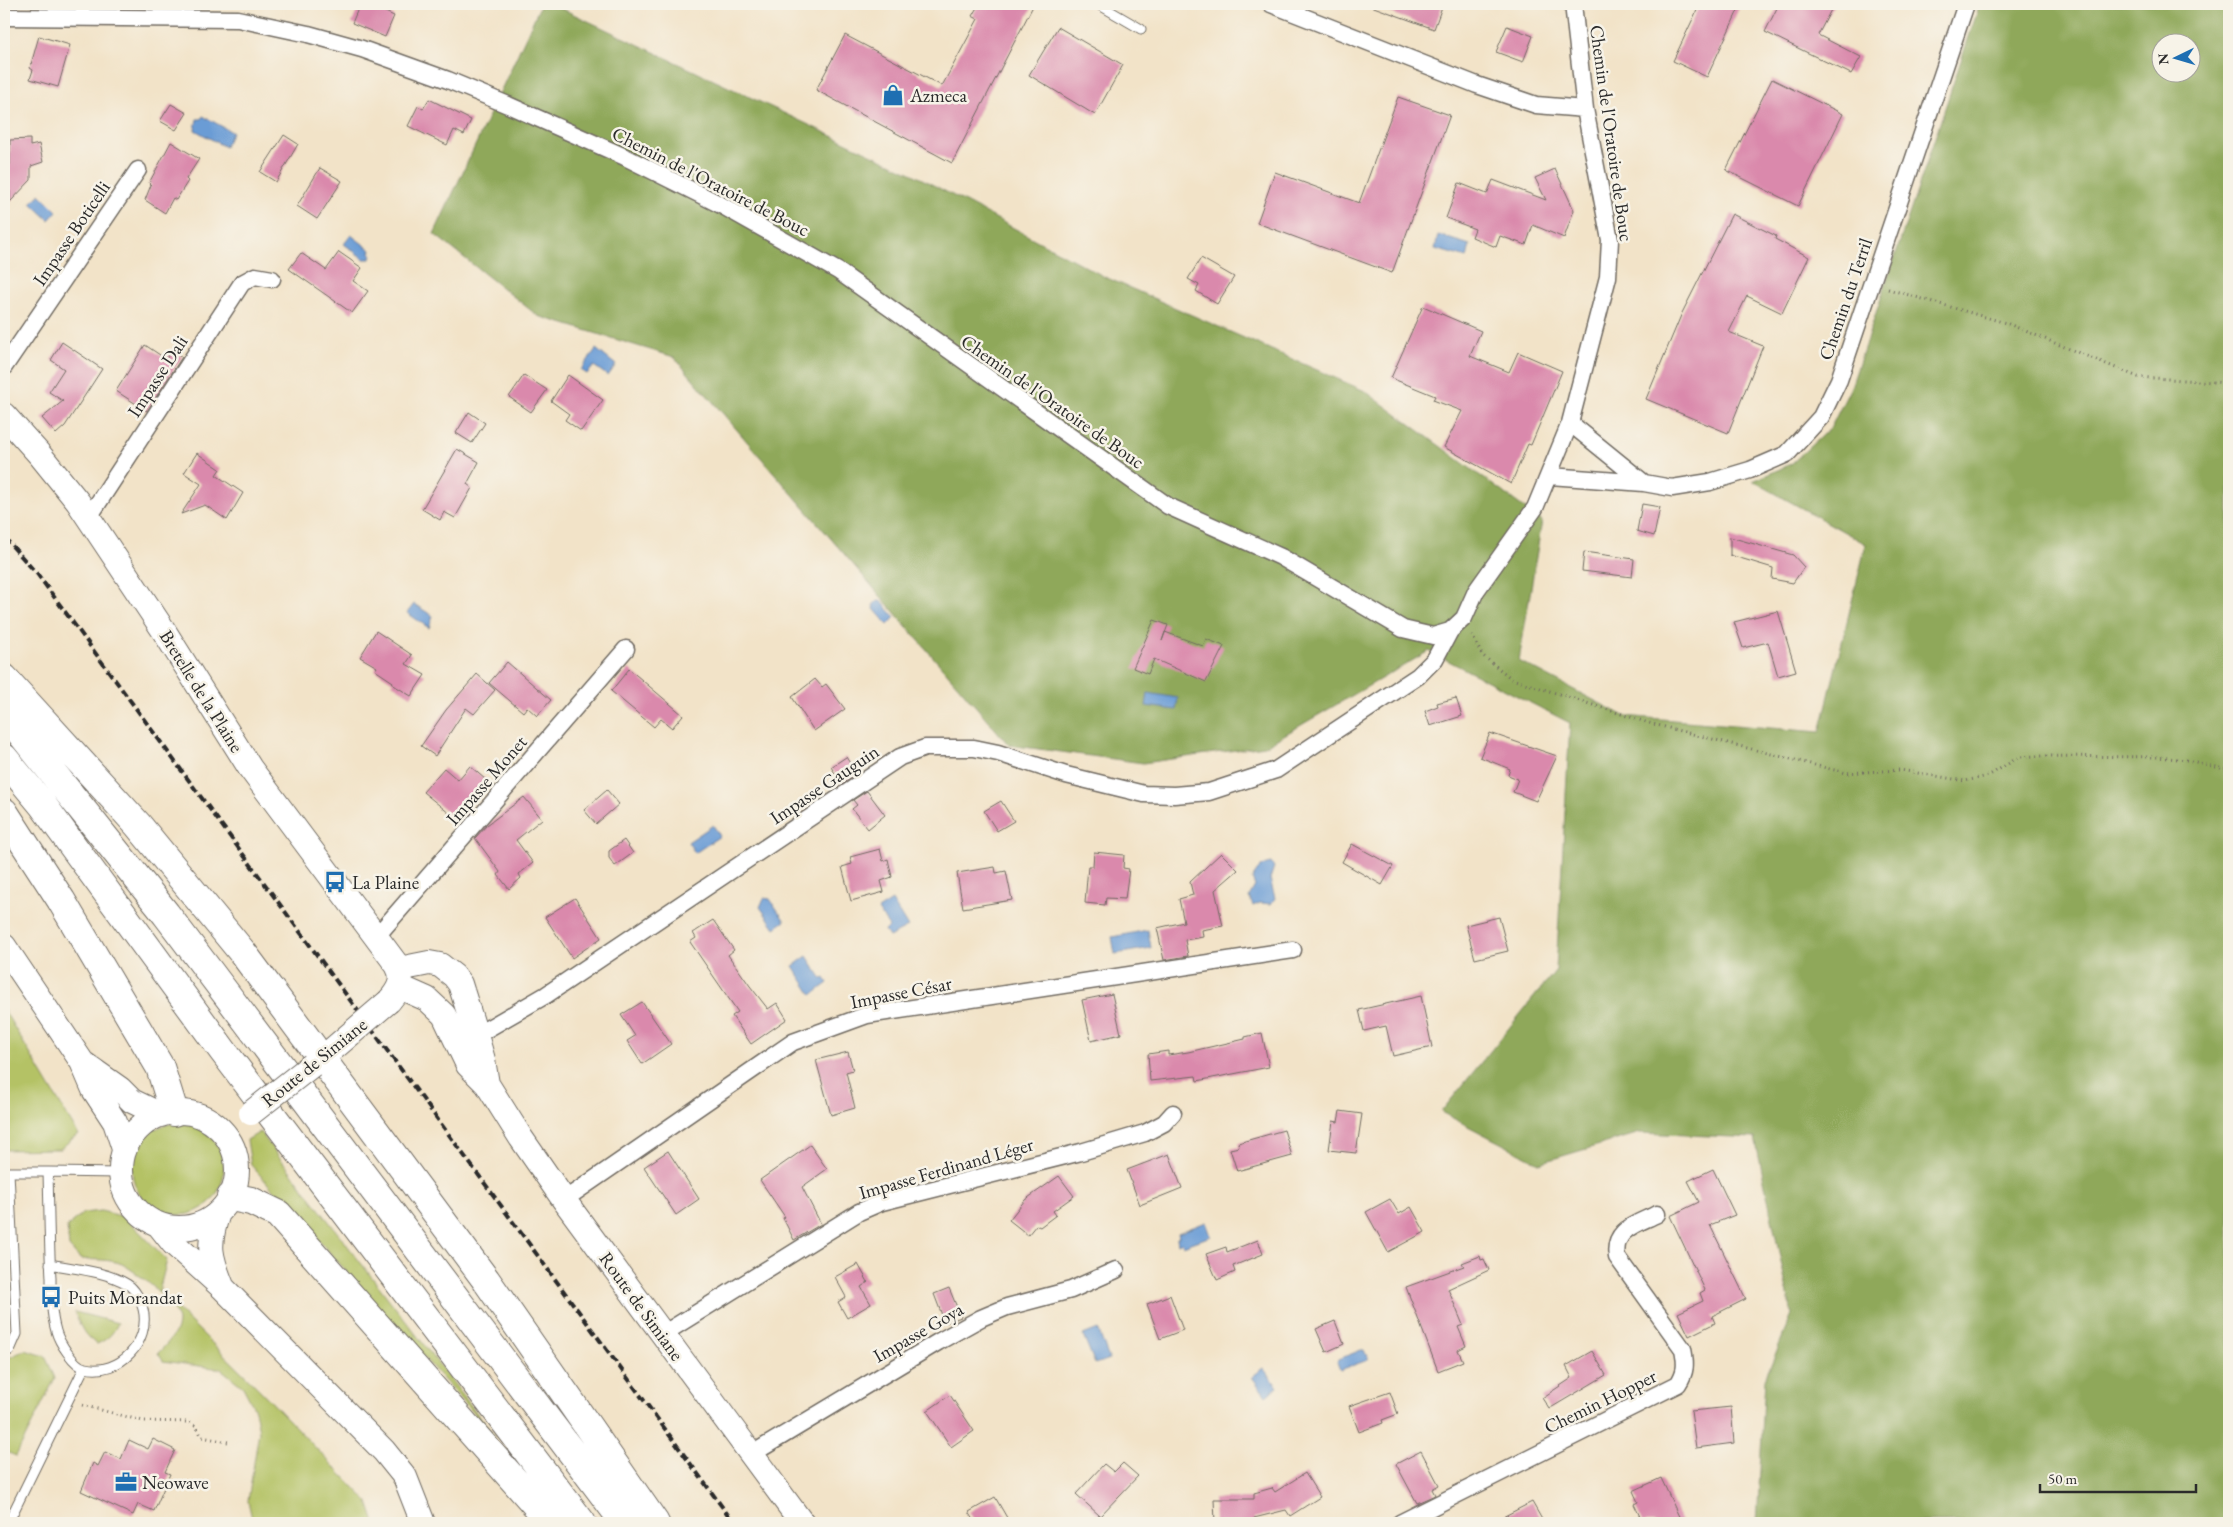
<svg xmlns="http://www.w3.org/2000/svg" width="2233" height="1527" viewBox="0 0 2233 1527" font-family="'EB Garamond',serif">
<rect width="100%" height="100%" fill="#f7f3e8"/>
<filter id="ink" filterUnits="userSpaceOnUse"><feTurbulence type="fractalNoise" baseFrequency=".02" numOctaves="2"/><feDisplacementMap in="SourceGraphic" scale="10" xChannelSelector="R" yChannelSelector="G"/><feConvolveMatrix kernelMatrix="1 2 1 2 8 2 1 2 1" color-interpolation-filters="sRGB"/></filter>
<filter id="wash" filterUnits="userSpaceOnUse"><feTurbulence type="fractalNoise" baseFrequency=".0096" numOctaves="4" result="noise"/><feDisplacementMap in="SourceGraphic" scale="20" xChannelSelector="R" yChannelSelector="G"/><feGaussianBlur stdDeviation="1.12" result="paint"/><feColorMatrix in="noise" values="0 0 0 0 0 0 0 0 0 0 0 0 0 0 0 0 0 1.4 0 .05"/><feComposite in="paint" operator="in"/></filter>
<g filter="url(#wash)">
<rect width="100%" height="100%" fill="#f2e3c8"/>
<!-- green -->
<path fill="#b4c265" stroke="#707648" d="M 4,1010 L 78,1134 L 60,1149 L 4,1150 Z
M132 1169a46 46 0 1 1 92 0a46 46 0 1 1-92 0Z
M 260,1132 L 495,1437 L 251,1165 L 247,1140 Z
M 101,1211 L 125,1217 L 167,1260 L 159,1291 L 257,1387 L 368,1502 L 375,1523 L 253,1523 L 248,1501 L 259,1431 L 255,1410 L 243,1387 L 221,1369 L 163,1361 L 158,1353 C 166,1345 179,1332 178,1321 C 176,1302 138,1273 122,1264 C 111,1259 92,1260 80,1259 L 69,1247 L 67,1227 L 83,1213 Z
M 75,1312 L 118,1323 C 113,1334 108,1339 97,1344 C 84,1337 80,1326 75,1312 Z
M 25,1350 L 45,1356 L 55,1378 L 16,1456 L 4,1451 L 4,1360 Z"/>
<!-- forest -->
<path fill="#8fa85a" stroke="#5d6a42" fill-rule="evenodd" d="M 541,4 L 552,4 L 911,173 L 1105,277 L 1365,391 L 1542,521 L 1519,661 L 1624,716 L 1820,732 L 1866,544 L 1753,481 L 1791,464 L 1831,427 L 1851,387 L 1980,4 L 2229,4 L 2229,1523 L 1757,1523 L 1765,1379 L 1792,1314 L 1755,1138 L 1640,1133 L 1539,1163 L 1441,1112 L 1556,970 L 1570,723 L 1429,651 L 1265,746 L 1143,763 L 1009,745 L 674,357 L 538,316 L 434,234 ZM 2160,42 L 2190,42 L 2190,72 L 2160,72 Z"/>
<!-- water -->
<path fill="#6b9cd5" stroke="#4b6480" d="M 203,116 L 232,132 L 225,147 L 195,130 L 197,119 L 201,119 Z
M 40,194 L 57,211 L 49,220 L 31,203 Z
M 351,235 L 371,250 L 370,252 L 372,256 L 370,259 L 364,259 L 344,244 Z
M 1438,235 L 1470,245 L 1467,258 L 1435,249 Z
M 596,349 L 616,365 L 608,376 L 594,366 L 587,374 L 581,370 Z
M 877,601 L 881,601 L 895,617 L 888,625 L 874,609 L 873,605 Z
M 414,604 L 433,616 L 429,628 L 407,613 Z
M 1148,693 L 1178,698 L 1176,710 L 1146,706 Z
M 713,825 L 720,836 L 695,853 L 688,842 Z
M 1271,863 L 1274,867 L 1270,879 L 1275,898 L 1271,904 L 1260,903 L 1253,906 L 1249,897 L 1255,886 L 1252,879 C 1257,871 1261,864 1271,863 Z
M 764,898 L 770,899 L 785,921 L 775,928 L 760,907 Z
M 892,901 L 908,927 L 889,937 L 885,931 L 889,927 L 878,910 Z
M 1148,930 L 1151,948 L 1115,954 L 1112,937 Z
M 807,956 L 822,979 L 825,978 L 828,983 L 812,995 L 793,966 Z
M 1206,1222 L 1211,1236 L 1183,1246 L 1182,1242 L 1178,1244 L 1177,1238 L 1179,1237 L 1178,1233 Z
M 1098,1329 L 1109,1359 L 1095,1364 L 1083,1335 Z
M 1361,1350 L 1364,1350 L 1368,1359 L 1365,1361 L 1340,1370 L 1337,1362 L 1339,1359 Z
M 1263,1368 L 1278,1387 L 1266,1396 L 1252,1377 Z"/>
<g id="blocks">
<!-- building -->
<path fill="#da89ac" d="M 360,4 L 368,4 L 394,16 L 385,37 L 352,23 Z
M 979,4 L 1034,4 L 952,163 L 816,90 L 845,35 L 942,86 L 978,19 L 972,16 Z
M 1371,4 L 1443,4 L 1434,29 L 1371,6 Z
M 1700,4 L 1741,4 L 1707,77 L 1673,61 Z
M 1779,4 L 1834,4 L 1818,35 L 1861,57 L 1851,74 L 1765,32 Z
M 1507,26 L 1533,36 L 1523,62 L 1496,52 Z
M 1058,27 L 1123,65 L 1095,115 L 1029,75 Z
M 39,36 L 70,45 L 58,87 L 30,79 L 33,70 L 30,68 Z
M 1772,79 L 1843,114 L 1798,206 L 1726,170 Z
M 1398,97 L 1450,115 L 1392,273 L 1257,223 L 1275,172 L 1359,203 Z
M 429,99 L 471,120 L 464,135 L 454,130 L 447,145 L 408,126 L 418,106 L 423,109 Z
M 171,104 L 187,113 L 176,130 L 160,121 Z
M 284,135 L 298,144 L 276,182 L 260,172 Z
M 30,139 L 30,146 L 39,144 L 43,162 L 31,166 L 31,180 L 10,202 L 10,191 L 4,185 L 4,159 L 10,165 L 10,140 Z
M 171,142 L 199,159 L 186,179 L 188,181 L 176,200 L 173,198 L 165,213 L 145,200 L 151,185 L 149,183 Z
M 320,168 L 342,181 L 317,219 L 297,206 Z
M 1555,169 L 1574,210 L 1564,238 L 1533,225 L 1526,245 L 1500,236 L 1496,247 L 1472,237 L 1475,229 L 1446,218 L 1459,183 L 1487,194 L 1493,180 L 1546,200 L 1535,178 Z
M 1732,214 L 1776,236 L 1775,239 L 1809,257 L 1782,313 L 1747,296 L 1729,332 L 1763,346 L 1728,433 L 1646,399 L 1682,313 Z
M 339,252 L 362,268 L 353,281 L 368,291 L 352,313 L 289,269 L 301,253 L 326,270 Z
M 1201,258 L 1234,277 L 1217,304 L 1196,291 L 1199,285 L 1188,279 Z
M 1423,306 L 1481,331 L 1470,356 L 1509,372 L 1518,352 L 1562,371 L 1531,445 L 1528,444 L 1511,484 L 1444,447 L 1462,411 L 1433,400 L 1435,396 L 1391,378 Z
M 62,342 L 102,369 L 65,426 L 56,434 L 42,418 L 63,401 L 49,392 L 64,369 L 51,360 Z
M 145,345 L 166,359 L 172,350 L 182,357 L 147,411 L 116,391 Z
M 524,375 L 547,390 L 531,412 L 509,397 Z
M 568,375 L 603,400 L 581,431 L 565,420 L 569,414 L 551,401 Z
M 469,412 L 485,423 L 472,443 L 456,433 Z
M 457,449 L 479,462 L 467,484 L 472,488 L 455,518 L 444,512 L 440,520 L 422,509 Z
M 197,453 L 220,469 L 216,475 L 243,493 L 227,520 L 205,505 L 181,514 L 201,484 L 184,473 Z
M 1642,504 L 1660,507 L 1654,536 L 1637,531 Z
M 1730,537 L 1793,555 L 1804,567 L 1793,583 L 1772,579 L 1773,568 L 1730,555 Z
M 1584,552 L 1634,559 L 1632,577 L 1582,571 Z
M 1778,611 L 1796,671 L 1778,676 L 1768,642 L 1743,648 L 1734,622 Z
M 1154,620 L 1168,625 L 1162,641 L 1165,632 L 1203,646 L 1206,639 L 1224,646 L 1206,682 L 1154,659 L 1148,674 L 1133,668 Z
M 376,631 L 412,655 L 406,664 L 425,675 L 411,696 L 392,684 L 393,682 L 375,670 L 377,667 L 360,657 Z
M 507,662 L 551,700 L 537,716 L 527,707 L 523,712 L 489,683 Z
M 629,669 L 683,715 L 672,728 L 661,719 L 654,727 L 611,691 Z
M 477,674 L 495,690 L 474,714 L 466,708 L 435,756 L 421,746 L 446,710 Z
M 815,679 L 822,687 L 826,684 L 845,709 L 814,731 L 792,697 Z
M 1456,698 L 1462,716 L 1430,726 L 1425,711 L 1438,706 L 1437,703 Z
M 1490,733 L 1557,756 L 1536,801 L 1513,792 L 1518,779 L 1508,775 L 1510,769 L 1480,757 Z
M 846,757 L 857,774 L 842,784 L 831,767 Z
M 470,766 L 486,780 L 464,807 L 471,812 L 463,821 L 458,814 L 455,818 L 423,792 L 444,768 L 458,780 Z
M 607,790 L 619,804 L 596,824 L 584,810 Z
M 867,791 L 885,815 L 868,829 L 852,809 L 857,805 L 853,800 Z
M 524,797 L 542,819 L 516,840 L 533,863 L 519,874 L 521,878 L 509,889 L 498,875 L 500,872 L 475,838 L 487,825 Z
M 1001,801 L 1014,821 L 997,831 L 984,811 Z
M 624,840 L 633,853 L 615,866 L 609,858 L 609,851 Z
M 1352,844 L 1393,866 L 1382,885 L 1342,862 Z
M 880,849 L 883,861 L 888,859 L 892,877 L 881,881 L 884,892 L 851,901 L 842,867 L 852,864 L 850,857 Z
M 1094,852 L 1124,855 L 1123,868 L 1129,869 L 1125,899 L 1106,898 L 1105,905 L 1085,903 L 1088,866 L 1093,866 Z
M 1221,853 L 1238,870 L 1215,890 L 1223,926 L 1202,930 L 1203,937 L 1185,940 L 1188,956 L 1164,960 L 1157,928 L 1184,922 L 1179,899 L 1193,895 L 1190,882 Z
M 995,867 L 996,873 L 1006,871 L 1012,900 L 963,908 L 957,873 Z
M 575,898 L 601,938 L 572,958 L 545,917 Z
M 1499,917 L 1508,951 L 1475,959 L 1466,925 Z
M 713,920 L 734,950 L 728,955 L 750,986 L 768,1009 L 777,1003 L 787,1019 L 751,1044 L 732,1016 L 738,1012 L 690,942 L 696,938 L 693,933 Z
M 1112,994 L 1121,1034 L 1091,1041 L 1082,1000 Z
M 1421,996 L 1432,1047 L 1393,1056 L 1386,1026 L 1364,1031 L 1359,1010 Z
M 642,1002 L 671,1044 L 642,1064 L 627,1041 L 635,1036 L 621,1015 Z
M 1262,1033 L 1269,1067 L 1197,1081 L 1196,1076 L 1150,1081 L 1148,1054 L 1168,1051 L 1168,1055 L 1188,1052 L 1245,1039 L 1245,1037 Z
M 848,1052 L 853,1070 L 846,1072 L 855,1108 L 831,1115 L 816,1060 Z
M 1340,1111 L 1362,1114 L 1356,1153 L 1329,1150 L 1333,1121 L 1338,1122 Z
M 1284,1130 L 1292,1156 L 1237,1171 L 1230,1149 L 1239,1147 L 1238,1143 Z
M 810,1145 L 827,1169 L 802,1187 L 821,1224 L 794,1240 L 783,1218 L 785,1217 L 760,1180 Z
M 668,1151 L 699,1199 L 676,1215 L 644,1167 Z
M 1169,1154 L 1182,1188 L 1140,1205 L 1127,1170 Z
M 1713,1169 L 1735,1215 L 1710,1225 L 1746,1299 L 1712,1316 L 1715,1323 L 1689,1336 L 1678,1313 L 1703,1301 L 1700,1293 L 1705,1290 L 1670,1216 L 1699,1202 L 1688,1181 Z
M 1059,1176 L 1074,1196 L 1053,1211 L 1056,1215 L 1040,1227 L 1036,1225 L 1028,1235 L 1009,1220 L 1025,1200 Z
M 1390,1199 L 1399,1214 L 1411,1207 L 1425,1232 L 1388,1252 L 1366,1212 Z
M 1258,1240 L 1263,1254 L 1233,1266 L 1235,1272 L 1217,1280 L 1206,1254 L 1226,1247 L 1227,1252 Z
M 1480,1256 L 1481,1260 L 1484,1259 L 1489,1270 L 1448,1289 L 1463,1325 L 1458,1327 L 1466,1346 L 1458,1350 L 1463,1361 L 1438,1371 L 1406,1287 L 1464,1266 L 1462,1263 Z
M 858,1264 L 868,1282 L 861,1287 L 871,1304 L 847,1318 L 838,1302 L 846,1297 L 835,1277 Z
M 949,1288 L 961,1317 L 945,1323 L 934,1294 Z
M 1170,1295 L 1183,1330 L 1160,1339 L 1147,1304 Z
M 1335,1321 L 1344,1344 L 1326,1352 L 1316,1329 Z
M 1592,1351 L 1606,1375 L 1549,1409 L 1542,1398 L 1572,1378 L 1566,1366 Z
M 1390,1392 L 1398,1414 L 1382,1420 L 1383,1423 L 1359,1432 L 1349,1406 Z
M 950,1395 L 974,1431 L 951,1447 L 927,1411 Z
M 1731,1407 L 1734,1443 L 1696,1448 L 1691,1411 Z
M 153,1439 L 175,1450 L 165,1472 L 170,1474 L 154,1511 L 138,1504 L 133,1515 L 81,1491 L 93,1463 L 98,1466 L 105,1452 L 121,1459 L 129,1440 L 148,1449 Z
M 1421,1451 L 1439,1485 L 1432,1489 L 1435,1495 L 1417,1503 L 1396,1464 Z
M 1123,1463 L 1138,1476 L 1100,1516 L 1076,1494 L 1104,1464 L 1114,1472 Z
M 1305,1473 L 1320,1497 L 1290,1516 L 1286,1510 L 1254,1518 L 1254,1523 L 1215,1523 L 1214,1499 L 1254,1499 L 1254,1493 L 1272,1488 L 1275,1492 Z
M 1661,1478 L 1682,1523 L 1643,1523 L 1634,1504 L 1638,1502 L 1633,1491 Z
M 995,1497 L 1010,1523 L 976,1523 L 969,1512 Z
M 1532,1502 L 1544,1523 L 1491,1523 Z"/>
</g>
</g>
<g filter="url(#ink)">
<use href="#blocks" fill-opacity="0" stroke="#716b62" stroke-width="1"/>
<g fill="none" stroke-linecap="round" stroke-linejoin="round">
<!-- lane casing -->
<g stroke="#716b62" stroke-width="11">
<path id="lane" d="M 1098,4 L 1141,29
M 4,1172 L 48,1172
M 50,1264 C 75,1269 105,1271 127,1284 C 135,1289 141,1300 143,1309 C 151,1341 120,1376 85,1368 C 74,1366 59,1342 56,1331 C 51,1314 51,1295 51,1278 C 49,1243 49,1207 48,1172 L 121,1173
M 4,1353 L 10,1350 L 17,1334 L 9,1172
M 8,1523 L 84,1368"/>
</g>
<!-- street casing -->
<g stroke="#716b62" stroke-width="19">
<path id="street" d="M 1271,4 L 1477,85 L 1536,105 L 1585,109
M 4,17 L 238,19 L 308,34 L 362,49 L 448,80 L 508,105 L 625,157 L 721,205 L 838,271 L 1168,506 L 1281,557 L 1403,629 L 1433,636 L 1450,631 L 1464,618 L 1476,591 L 1535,508 L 1570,423 L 1608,277 L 1610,240 L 1585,109 L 1573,4
M 4,367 L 138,170
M 1570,423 L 1644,483
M 1550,476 L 1644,483 L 1672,488 L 1710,482 L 1750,470 L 1787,454 L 1821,417 L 1839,380 L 1966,4
M 89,517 L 242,283 L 255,276 L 272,279
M 376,937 L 626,649
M 468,1040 L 546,995 L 900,757 L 925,748 L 974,748 L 998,753 L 1066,775 L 1144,794 L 1174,795 L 1209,792 L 1276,770 L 1418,676 L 1435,659 L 1450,631
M 564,1200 L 793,1042 L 867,1015 L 1293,950
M 663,1334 L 859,1212 L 882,1202 L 1081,1152 L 1145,1133 L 1164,1123 L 1173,1113
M 752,1454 L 938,1342 L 981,1318 L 1007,1307 L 1071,1290 L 1116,1270
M 1400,1523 L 1678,1384 C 1686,1372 1686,1364 1683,1349 L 1617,1257 C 1612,1229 1637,1224 1657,1214"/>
</g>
<!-- secondary casing -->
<g stroke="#716b62" stroke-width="26">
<path id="secondary" d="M 4,415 L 40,455 L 78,502 L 164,631 L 250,768 L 397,965 C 405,979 399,990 389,1001
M 4,946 L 82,1062 L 94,1090 L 115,1122 L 124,1149
M 399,969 L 429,963 L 440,965 L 454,976 L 460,984 L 476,1035 L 483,1060 L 487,1084
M 400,987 L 427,999 L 444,1015 L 468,1065 L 487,1084 L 521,1138 L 564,1200 L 802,1523
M 83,1063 L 120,1089 L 132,1101 L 161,1115
M121 1170a58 58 0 1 1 116 0a58 58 0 1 1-116 0Z
M 218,1213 C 207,1245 210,1256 222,1286
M 158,1224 L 173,1243 L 223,1288 L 384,1451 L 405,1477 L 423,1523"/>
</g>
<!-- highway casing -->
<g stroke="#716b62" stroke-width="30">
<path id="highway" d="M 4,678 L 138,825 L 243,953 L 486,1280 L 655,1523
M 4,712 L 166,914 L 625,1523
M 4,758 L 42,804 L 223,1051 L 582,1523
M 4,812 L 61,900 L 160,1067 L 174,1112
M 231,1197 L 251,1201 L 278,1214 L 552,1523"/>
</g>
<!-- path -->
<path stroke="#716b62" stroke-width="3" stroke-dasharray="1 4" stroke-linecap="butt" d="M 1888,289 L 2006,323 L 2138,377 L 2229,383
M 1472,635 L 1482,655 L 1512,679 L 1649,723 L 1846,773 L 1900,770 L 1965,781 L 1988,776 L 2019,757 L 2038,756 L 2158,757 L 2187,760 L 2229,770
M 82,1405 L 143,1421 L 189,1422 L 196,1426 L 202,1437 L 228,1442"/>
<!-- lane -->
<use href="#lane" stroke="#fff" stroke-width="9"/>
<!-- street -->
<use href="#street" stroke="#fff" stroke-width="16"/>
<!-- secondary -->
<use href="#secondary" stroke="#fff" stroke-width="24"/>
<!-- highway -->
<use href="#highway" stroke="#fff" stroke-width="28"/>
<!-- rail -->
<path stroke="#2b2b2b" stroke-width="4" stroke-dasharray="8 4" stroke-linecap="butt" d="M 4,537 L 38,575 L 734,1523"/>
<!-- secondary-bridge casing -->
<g stroke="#716b62" stroke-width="26" stroke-linecap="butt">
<path id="secondary-bridge" d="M 333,1049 L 389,1001
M 251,1113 L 312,1065"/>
</g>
<!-- secondary-bridge -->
<use href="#secondary-bridge" stroke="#fff" stroke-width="24"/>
</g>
</g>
<!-- icons -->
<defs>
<g id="shop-bare" transform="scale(1.725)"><path d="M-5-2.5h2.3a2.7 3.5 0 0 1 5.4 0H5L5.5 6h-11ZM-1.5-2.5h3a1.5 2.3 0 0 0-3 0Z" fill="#1f6fb2" stroke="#f7f3e8" stroke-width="2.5" paint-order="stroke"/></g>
<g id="bus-bare" transform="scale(1.725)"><path d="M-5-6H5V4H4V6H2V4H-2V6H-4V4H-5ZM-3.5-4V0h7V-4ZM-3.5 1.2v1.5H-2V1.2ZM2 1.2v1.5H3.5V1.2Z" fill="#1f6fb2" stroke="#f7f3e8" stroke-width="2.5" paint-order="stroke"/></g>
<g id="office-bare" transform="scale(1.725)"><path d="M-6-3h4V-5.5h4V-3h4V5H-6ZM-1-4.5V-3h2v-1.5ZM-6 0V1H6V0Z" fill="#1f6fb2" stroke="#f7f3e8" stroke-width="2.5" paint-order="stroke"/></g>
</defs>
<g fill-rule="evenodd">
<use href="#shop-bare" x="893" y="95"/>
<use href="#bus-bare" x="335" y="882"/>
<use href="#bus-bare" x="51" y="1297"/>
<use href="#office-bare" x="126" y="1482"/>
</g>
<g text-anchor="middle" stroke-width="5" stroke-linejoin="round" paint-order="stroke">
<!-- poi labels -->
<g font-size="19" fill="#2b2b2b" stroke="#f7f3e8" text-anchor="start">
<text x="910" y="102">Azmeca</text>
<text x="352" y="889">La Plaine</text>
<text x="68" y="1304">Puits Morandat</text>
<text x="142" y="1489">Neowave</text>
</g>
<!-- street labels -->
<g font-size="19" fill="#2b2b2b" stroke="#f7f3e8">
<text transform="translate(1612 133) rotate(82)" y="7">Chemin de l'Oratoire de Bouc</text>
<text transform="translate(711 181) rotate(27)" y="7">Chemin de l'Oratoire de Bouc</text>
<text transform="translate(71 233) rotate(-56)" y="7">Impasse Boticelli</text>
<text transform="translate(1845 299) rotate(-71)" y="7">Chemin du Terril</text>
<text transform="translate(157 376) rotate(-57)" y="7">Impasse Dali</text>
<text transform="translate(1053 401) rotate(35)" y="7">Chemin de l'Oratoire de Bouc</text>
<text transform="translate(202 691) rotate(58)" y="7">Bretelle de la Plaine</text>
<text transform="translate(486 780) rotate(-49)" y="7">Impasse Monet</text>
<text transform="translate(824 784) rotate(-34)" y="7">Impasse Gauguin</text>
<text transform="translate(901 992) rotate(-11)" y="7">Impasse César</text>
<text transform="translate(314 1062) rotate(-39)" y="7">Route de Simiane</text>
<text transform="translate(946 1168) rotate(-16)" y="7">Impasse Ferdinand Léger</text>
<text transform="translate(642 1306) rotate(54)" y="7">Route de Simiane</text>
<text transform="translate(918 1332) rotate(-30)" y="7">Impasse Goya</text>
<text transform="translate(1600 1401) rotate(-26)" y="7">Chemin Hopper</text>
</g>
</g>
<!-- margin -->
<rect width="2233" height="1527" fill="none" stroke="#f7f3e8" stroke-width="20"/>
<!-- north arrow -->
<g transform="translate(2176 58) rotate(265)"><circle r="24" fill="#f7f3e8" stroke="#a5a39c"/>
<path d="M0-4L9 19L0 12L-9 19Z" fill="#1f6fb2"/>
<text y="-8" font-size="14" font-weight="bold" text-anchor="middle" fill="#2b2b2b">N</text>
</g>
<!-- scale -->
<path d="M2040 1484v8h156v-8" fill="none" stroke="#2b2b2b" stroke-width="2.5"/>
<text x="2048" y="1484" font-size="15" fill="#2b2b2b" stroke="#f7f3e8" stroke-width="4" paint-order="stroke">50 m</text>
</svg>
